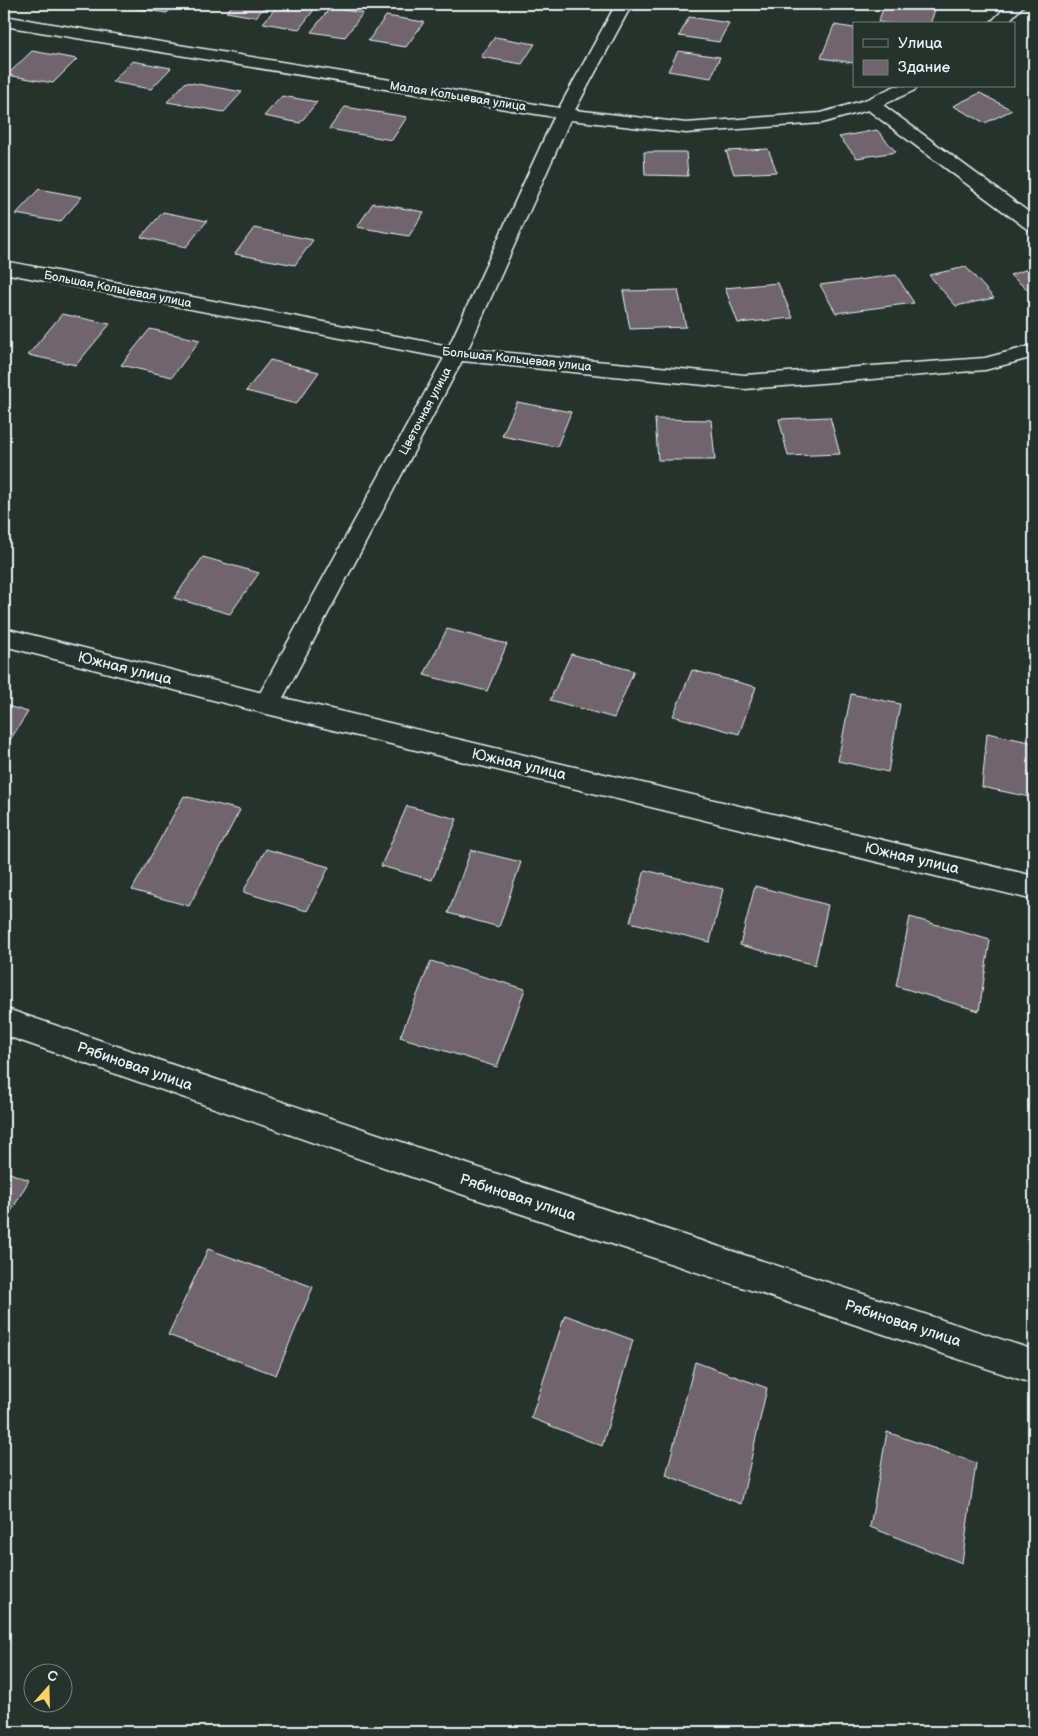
<svg xmlns="http://www.w3.org/2000/svg" width="1038" height="1736" viewBox="0 0 1038 1736" font-family="'Balsamiq Sans',sans-serif">
<rect width="100%" height="100%" fill="#26332d"/>
<filter id="ink" filterUnits="userSpaceOnUse"><feTurbulence type="fractalNoise" baseFrequency=".02" numOctaves="2"/><feDisplacementMap in="SourceGraphic" scale="10" xChannelSelector="R" yChannelSelector="G"/><feConvolveMatrix kernelMatrix="1 2 1 2 8 2 1 2 1" color-interpolation-filters="sRGB"/></filter>
<g filter="url(#ink)">
<!-- building -->
<path fill="#70656c" stroke="#e8f1f8" d="M 136,4 L 175,4 L 167,13 L 132,8 Z
M 234,4 L 267,4 L 256,17 L 226,12 Z
M 279,4 L 299,4 L 317,6 L 299,29 L 263,23 Z
M 885,4 L 916,4 L 936,7 L 930,24 L 891,24 L 878,22 Z
M 330,8 L 363,13 L 345,37 L 311,32 Z
M 386,16 L 424,22 L 406,47 L 368,41 Z
M 689,17 L 729,23 L 719,42 L 679,36 Z
M 834,25 L 854,28 L 854,63 L 821,58 Z
M 495,37 L 535,44 L 522,64 L 481,57 Z
M 32,51 L 77,59 L 53,83 L 7,75 Z
M 678,51 L 720,57 L 711,78 L 668,71 Z
M 132,61 L 171,68 L 151,89 L 112,82 Z
M 186,82 L 242,92 L 224,112 L 167,102 Z
M 980,93 L 1012,110 L 985,123 L 953,106 Z
M 282,96 L 317,102 L 300,123 L 264,116 Z
M 345,107 L 407,117 L 392,140 L 329,129 Z
M 877,130 L 896,152 L 857,158 L 839,137 Z
M 768,149 L 777,172 L 734,174 L 726,151 Z
M 644,152 L 686,152 L 688,176 L 645,175 Z
M 39,189 L 82,197 L 60,222 L 16,214 Z
M 373,203 L 424,212 L 409,236 L 357,227 Z
M 163,212 L 207,221 L 186,247 L 141,237 Z
M 254,228 L 313,240 L 295,265 L 235,254 Z
M 966,267 L 994,298 L 956,306 L 929,275 Z
M 1034,267 L 1034,295 L 1010,275 Z
M 896,275 L 914,303 L 836,313 L 820,285 Z
M 778,283 L 793,318 L 738,323 L 725,288 Z
M 678,290 L 686,327 L 630,329 L 623,291 Z
M 62,314 L 110,324 L 76,365 L 28,355 Z
M 150,329 L 200,340 L 172,377 L 121,365 Z
M 270,360 L 319,372 L 296,404 L 246,391 Z
M 517,402 L 571,412 L 557,447 L 502,436 Z
M 830,417 L 840,454 L 788,456 L 779,419 Z
M 655,419 L 711,420 L 715,460 L 658,460 Z
M 203,557 L 259,573 L 230,614 L 174,598 Z
M 447,629 L 507,644 L 487,691 L 424,675 Z
M 571,654 L 634,671 L 614,718 L 550,700 Z
M 692,670 L 756,687 L 739,734 L 673,716 Z
M 851,694 L 900,704 L 888,772 L 838,761 Z
M 4,705 L 28,712 L 6,746 L 4,746 Z
M 987,733 L 1034,743 L 1034,798 L 982,787 Z
M 184,796 L 240,810 L 189,906 L 132,890 Z
M 407,806 L 457,819 L 432,880 L 381,866 Z
M 266,849 L 329,867 L 307,911 L 243,892 Z
M 471,850 L 521,862 L 499,927 L 448,913 Z
M 645,870 L 723,889 L 710,942 L 630,922 Z
M 755,886 L 828,905 L 815,965 L 740,945 Z
M 910,917 L 990,940 L 979,1011 L 896,986 Z
M 431,961 L 525,989 L 497,1067 L 400,1037 Z
M 4,1171 L 29,1180 L 4,1224 Z
M 208,1249 L 313,1287 L 276,1375 L 168,1335 Z
M 565,1315 L 633,1340 L 602,1446 L 531,1418 Z
M 695,1362 L 767,1388 L 741,1504 L 666,1475 Z
M 887,1432 L 976,1463 L 962,1563 L 870,1527 Z"/>
<g fill="none" stroke-linecap="round" stroke-linejoin="round">
<!-- street casing -->
<g stroke="#e8f1f8" stroke-width="3">
<path id="street" d="M 616,4 L 632,4 L 575,110 L 686,123 L 821,113 L 865,100 L 895,86 L 917,86 L 915,90 L 883,105 L 1034,216 L 1034,230 L 1027,229 L 868,110 L 822,123 L 686,133 L 570,120 L 468,349 L 745,375 L 985,358 L 1034,345 L 1034,357 L 985,370 L 745,389 L 462,361 L 276,711 L 267,714 L 258,711 L 254,704 L 444,358 L 4,273 L 4,261 L 449,346 L 554,117 L 4,26 L 4,16 L 559,108 Z
M 1009,4 L 1025,4 L 1006,24 L 989,24 Z
M 4,1008 L 461,1162 L 1034,1350 L 1034,1384 L 461,1194 L 4,1035 Z"/>
</g>
<!-- secondary casing -->
<g stroke="#e8f1f8" stroke-width="3">
<path id="secondary" d="M 4,628 L 267,694 L 1034,876 L 1034,900 L 267,714 L 4,646 Z"/>
</g>
<!-- street -->
<use href="#street" fill="#26332d" fill-rule="evenodd"/>
<!-- secondary -->
<use href="#secondary" fill="#26332d" fill-rule="evenodd"/>
</g>
</g>
<g text-anchor="middle" stroke-width="5" stroke-linejoin="round" paint-order="stroke">
<!-- far-street labels -->
<g font-size="12" fill="#e8f1f8" stroke="#26332d">
<text transform="translate(458 96) rotate(9)" y="4">Малая Кольцевая улица</text>
<text transform="translate(118 289) rotate(11)" y="4">Большая Кольцевая улица</text>
<text transform="translate(517 359) rotate(6)" y="4">Большая Кольцевая улица</text>
<text transform="translate(425 411) rotate(-62)" y="4">Цветочная улица</text>
</g>
<!-- street labels -->
<g font-size="15" fill="#e8f1f8" stroke="#26332d">
<text transform="translate(125 668) rotate(14)" y="5">Южная улица</text>
<text transform="translate(519 764) rotate(13)" y="5">Южная улица</text>
<text transform="translate(912 858) rotate(13)" y="5">Южная улица</text>
<text transform="translate(135 1066) rotate(19)" y="5">Рябиновая улица</text>
<text transform="translate(518 1197) rotate(18)" y="5">Рябиновая улица</text>
<text transform="translate(903 1323) rotate(18)" y="5">Рябиновая улица</text>
</g>
</g>
<!-- margin -->
<rect width="1038" height="1736" fill="none" stroke="#26332d" stroke-width="20"/>
<rect x="10" y="10" width="1018" height="1716" fill="none" stroke="#e8f1f8" stroke-width="2" filter="url(#ink)"/>
<!-- legend -->
<rect x="853" y="22" width="162" height="65" fill="#26332d" stroke="#747f7e"/>
<rect x="863" y="39" width="25" height="8" fill="#26332d" stroke="#747f7e"/>
<text x="898" y="48" font-size="15" fill="#e8f1f8">Улица</text>
<rect x="863" y="60" width="25" height="15" fill="#70656c" stroke="#747f7e"/>
<text x="898" y="72" font-size="15" fill="#e8f1f8">Здание</text>
<!-- north arrow -->
<g transform="translate(48 1688) rotate(20)"><circle r="24" fill="#26332d" stroke="#747f7e"/>
<path d="M0-4L9 19L0 12L-9 19Z" fill="#ffd166"/>
<text y="-8" font-size="14" font-weight="bold" text-anchor="middle" fill="#e8f1f8">С</text>
</g>
</svg>
